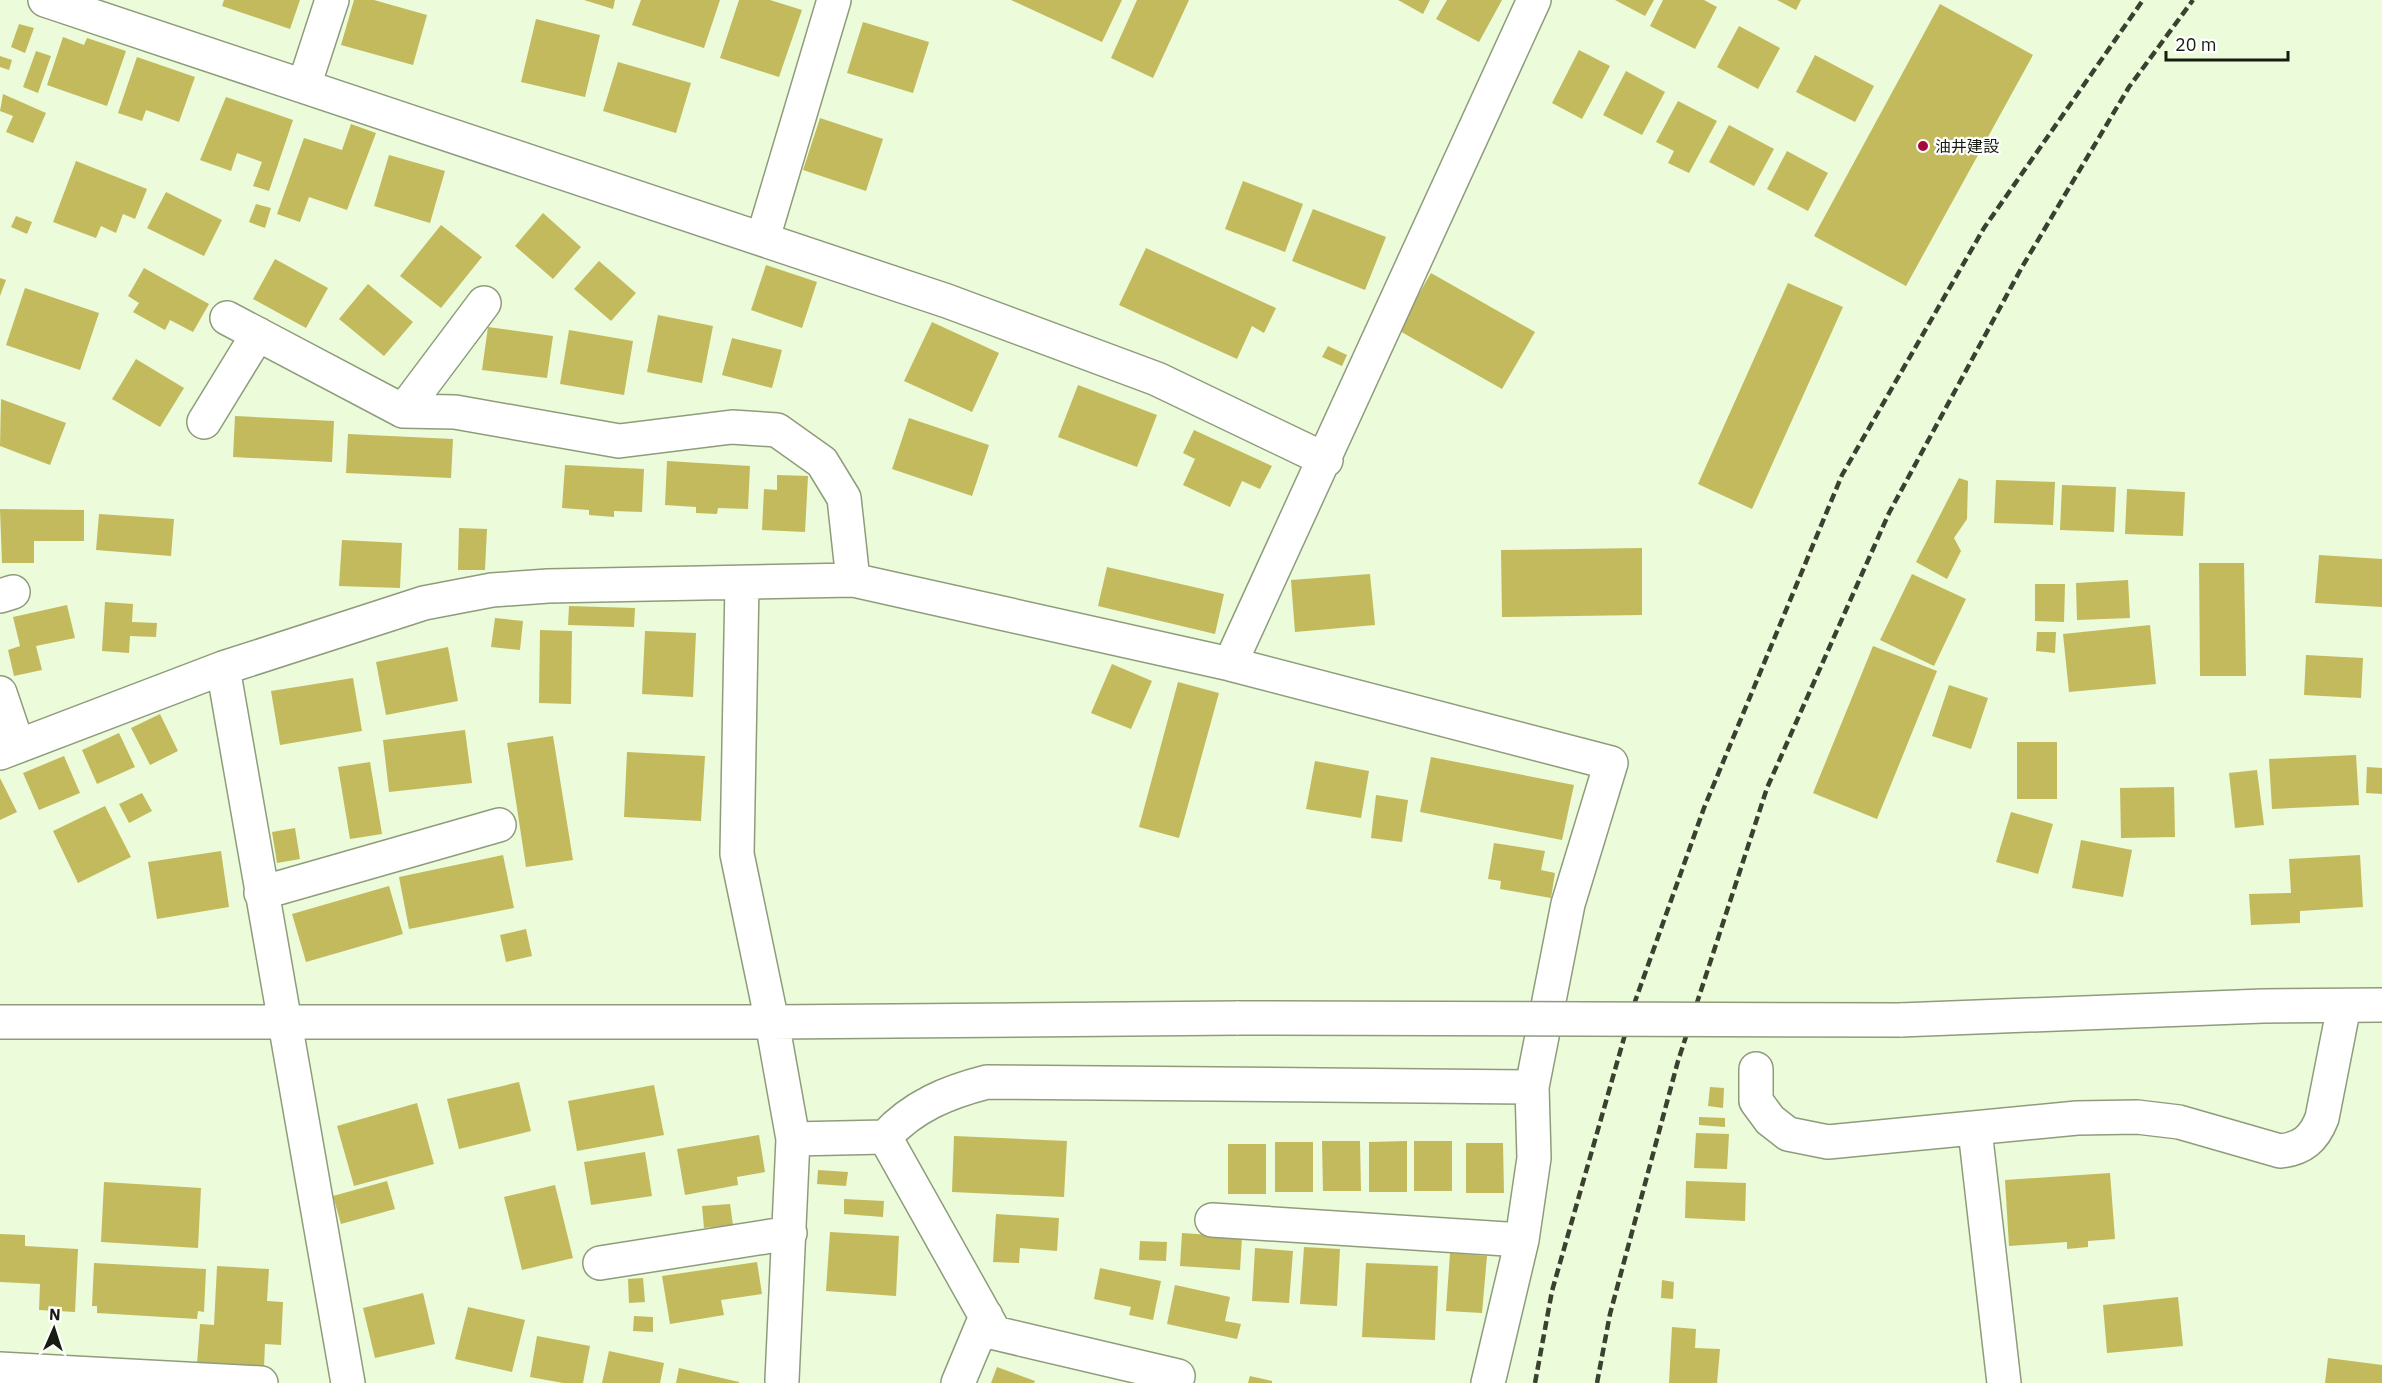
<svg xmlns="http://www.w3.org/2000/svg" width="2382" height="1383" viewBox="0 0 2382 1383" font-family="'IBM Plex Sans','Noto Sans JP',sans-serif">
<rect width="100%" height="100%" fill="#ecfbd9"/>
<!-- building -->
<path fill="#c3ba5d" d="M 224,0 L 300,0 L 290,29 L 222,6 Z
M 354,0 L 374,0 L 427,15 L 413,65 L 341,45 Z
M 584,0 L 615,0 L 613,9 Z
M 641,0 L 720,0 L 704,48 L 632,25 Z
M 739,0 L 770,0 L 802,10 L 779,77 L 720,58 Z
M 1011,0 L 1122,0 L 1102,42 Z
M 1137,0 L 1189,0 L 1153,78 L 1111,58 Z
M 1398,0 L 1430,0 L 1423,14 Z
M 1447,0 L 1502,0 L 1479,42 L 1436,19 Z
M 1615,0 L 1654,0 L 1645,16 Z
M 1663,0 L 1704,0 L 1717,7 L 1695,49 L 1650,26 Z
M 1777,0 L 1801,0 L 1796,10 Z
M 1940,4 L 2033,55 L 1906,286 L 1814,236 Z
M 536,19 L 600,35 L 585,97 L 521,82 Z
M 863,22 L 929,42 L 913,93 L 847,73 Z
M 19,24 L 34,28 L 25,53 L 11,47 Z
M 1739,26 L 1780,48 L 1758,89 L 1717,67 Z
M 63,37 L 84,45 L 87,38 L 126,51 L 107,106 L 47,85 Z
M 1579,50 L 1610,66 L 1582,119 L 1552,103 Z
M 36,51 L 51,56 L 38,93 L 23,87 Z
M 1815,55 L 1874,86 L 1855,122 L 1796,92 Z
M 0,56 L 12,60 L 9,70 L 0,67 Z
M 137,57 L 195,77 L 179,122 L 146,110 L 142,121 L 118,113 Z
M 618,62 L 691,83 L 676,133 L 603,111 Z
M 1626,71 L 1665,92 L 1642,135 L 1603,115 Z
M 3,94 L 46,113 L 33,143 L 6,132 L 13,116 L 0,111 Z
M 226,97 L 293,120 L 269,191 L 253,186 L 262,162 L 237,153 L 231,171 L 200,160 Z
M 1678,101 L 1717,121 L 1689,173 L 1668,163 L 1674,151 L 1656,142 Z
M 820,118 L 883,139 L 866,191 L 803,170 Z
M 351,124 L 376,133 L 347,210 L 309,197 L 300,222 L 277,214 L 304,138 L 342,150 Z
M 1729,125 L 1774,149 L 1754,186 L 1709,162 Z
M 1787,151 L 1828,173 L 1808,211 L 1767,189 Z
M 389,155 L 445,171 L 430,223 L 374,206 Z
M 76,161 L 147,189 L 135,219 L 123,214 L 116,233 L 101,226 L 96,238 L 53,222 Z
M 1243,181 L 1303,204 L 1285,252 L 1225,229 Z
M 166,192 L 222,220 L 204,256 L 147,228 Z
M 256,204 L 271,208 L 265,228 L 249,222 Z
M 1313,209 L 1386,237 L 1365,290 L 1292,261 Z
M 543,213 L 581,247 L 553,279 L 515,246 Z
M 16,216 L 32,222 L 27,234 L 11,227 Z
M 441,225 L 482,257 L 441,308 L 400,276 Z
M 1146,248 L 1276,308 L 1264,333 L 1252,326 L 1237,359 L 1119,305 Z
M 275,259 L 328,288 L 306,328 L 253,299 Z
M 599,261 L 636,293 L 611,321 L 574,289 Z
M 766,265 L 817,282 L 802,328 L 751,310 Z
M 144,268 L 209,304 L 193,332 L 170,320 L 165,330 L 133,312 L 139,303 L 128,296 Z
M 1431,273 L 1535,332 L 1502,389 L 1398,330 Z
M 0,278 L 6,280 L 0,296 Z
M 1788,283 L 1843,307 L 1752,509 L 1698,484 Z
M 368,284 L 413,322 L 384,356 L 339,319 Z
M 25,288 L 99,313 L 80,370 L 6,345 Z
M 658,315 L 713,326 L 702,383 L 647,372 Z
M 932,322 L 999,353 L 972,412 L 904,381 Z
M 488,327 L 553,336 L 547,378 L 482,370 Z
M 569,330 L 633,341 L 624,395 L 560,384 Z
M 732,338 L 782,350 L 772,388 L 722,375 Z
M 1328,346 L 1347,355 L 1342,366 L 1322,357 Z
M 136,359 L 184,388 L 160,427 L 112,399 Z
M 1078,385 L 1157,415 L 1137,467 L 1058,437 Z
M 1,399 L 66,423 L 50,465 L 0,446 Z
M 235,416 L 334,421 L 332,462 L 233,457 Z
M 909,418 L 989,445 L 972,496 L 892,469 Z
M 1194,430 L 1272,466 L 1260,489 L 1242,481 L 1230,507 L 1183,485 L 1195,459 L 1183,453 Z
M 348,434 L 453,439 L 451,478 L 346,473 Z
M 667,461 L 750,466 L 748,509 L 718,508 L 717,514 L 696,513 L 696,507 L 665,505 Z
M 565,465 L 644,469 L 642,512 L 614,511 L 614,517 L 589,515 L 589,510 L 562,508 Z
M 777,475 L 808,476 L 805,532 L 762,530 L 764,489 L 777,490 Z
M 1959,478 L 1968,481 L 1967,519 L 1954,538 L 1961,551 L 1947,579 L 1916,562 Z
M 1996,480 L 2055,482 L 2053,525 L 1994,523 Z
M 2062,485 L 2116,487 L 2114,532 L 2060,530 Z
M 2127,489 L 2185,492 L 2183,536 L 2125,534 Z
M 0,509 L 84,510 L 84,541 L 34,541 L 34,563 L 2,563 Z
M 99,514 L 174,519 L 171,556 L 96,550 Z
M 459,528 L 487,529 L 485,570 L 458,570 Z
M 342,540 L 402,543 L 400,588 L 339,586 Z
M 1642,548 L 1642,615 L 1502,617 L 1501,550 Z
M 2319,555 L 2382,559 L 2382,607 L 2315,603 Z
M 2199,563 L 2244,563 L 2246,676 L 2200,676 Z
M 1107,567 L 1224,594 L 1215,634 L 1098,606 Z
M 1370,574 L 1375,625 L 1295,632 L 1291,580 Z
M 1912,574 L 1966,599 L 1934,666 L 1880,640 Z
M 2128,580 L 2130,618 L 2077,620 L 2076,583 Z
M 2035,584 L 2065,584 L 2064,622 L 2035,621 Z
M 105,602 L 133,604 L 132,622 L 157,623 L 156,637 L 130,636 L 129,653 L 102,651 Z
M 67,605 L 75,638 L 36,646 L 42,670 L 14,676 L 8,650 L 20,646 L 13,617 Z
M 569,606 L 635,608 L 634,627 L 568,625 Z
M 495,618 L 523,621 L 520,650 L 491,647 Z
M 2150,625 L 2156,684 L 2069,692 L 2063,634 Z
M 540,630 L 572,631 L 571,704 L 539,703 Z
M 645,631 L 696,633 L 693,697 L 642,694 Z
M 2037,632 L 2056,632 L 2055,653 L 2036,651 Z
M 1873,646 L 1937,671 L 1877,819 L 1813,793 Z
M 448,647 L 458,701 L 386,715 L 376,662 Z
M 2306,655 L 2363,658 L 2361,698 L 2304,695 Z
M 1112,664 L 1152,681 L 1131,729 L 1091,713 Z
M 353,678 L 362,731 L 280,745 L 271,691 Z
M 1178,682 L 1219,693 L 1179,838 L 1139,827 Z
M 1949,685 L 1988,698 L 1971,749 L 1932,736 Z
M 160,714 L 178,751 L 150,765 L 131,728 Z
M 465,730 L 472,783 L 389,792 L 383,740 Z
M 119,733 L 135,767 L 97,784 L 82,750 Z
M 553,736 L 573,860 L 526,867 L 507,743 Z
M 2017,742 L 2057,742 L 2057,799 L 2017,799 Z
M 627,752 L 705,756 L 701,821 L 624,817 Z
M 2356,755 L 2359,805 L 2272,809 L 2269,759 Z
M 64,756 L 80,793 L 39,810 L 23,773 Z
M 1431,757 L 1574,785 L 1562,840 L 1420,812 Z
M 1315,761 L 1369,771 L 1361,818 L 1306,809 Z
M 370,762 L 382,834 L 350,839 L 338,767 Z
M 2367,767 L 2382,768 L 2382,794 L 2366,793 Z
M 2257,770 L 2264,825 L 2235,828 L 2229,773 Z
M 0,778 L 17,812 L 0,820 Z
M 2174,787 L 2175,837 L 2121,838 L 2120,788 Z
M 142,793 L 152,811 L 129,823 L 119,804 Z
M 1376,795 L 1408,800 L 1402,842 L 1371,838 Z
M 105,806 L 131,857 L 78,883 L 53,831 Z
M 2011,812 L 2053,824 L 2038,874 L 1996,862 Z
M 295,828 L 300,859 L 277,863 L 272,832 Z
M 2081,840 L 2132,850 L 2123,897 L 2072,888 Z
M 1494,843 L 1545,851 L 1541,870 L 1555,873 L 1551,898 L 1500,889 L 1501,881 L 1488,879 Z
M 221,851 L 229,907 L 157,919 L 148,862 Z
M 503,855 L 514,908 L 409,929 L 399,877 Z
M 2360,855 L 2363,907 L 2300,911 L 2300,923 L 2251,925 L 2249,894 L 2291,893 L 2289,859 Z
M 389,886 L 403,934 L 306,962 L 292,914 Z
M 526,929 L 532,956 L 506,962 L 500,935 Z
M 519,1082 L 531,1131 L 459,1149 L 447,1099 Z
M 654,1085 L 664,1135 L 577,1151 L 568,1101 Z
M 1710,1087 L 1724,1088 L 1723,1108 L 1708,1106 Z
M 417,1103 L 434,1164 L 354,1186 L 337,1126 Z
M 1699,1117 L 1725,1118 L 1725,1127 L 1699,1125 Z
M 1696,1133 L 1729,1134 L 1727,1169 L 1694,1168 Z
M 759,1135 L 765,1172 L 737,1177 L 738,1185 L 685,1195 L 677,1149 Z
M 954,1136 L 1067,1141 L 1064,1197 L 952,1192 Z
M 1322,1141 L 1360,1141 L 1361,1191 L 1323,1191 Z
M 1407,1141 L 1407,1192 L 1369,1192 L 1369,1142 Z
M 1414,1141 L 1452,1141 L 1452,1191 L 1414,1191 Z
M 1275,1142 L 1313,1142 L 1313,1192 L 1275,1192 Z
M 1466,1143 L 1503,1143 L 1504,1193 L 1466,1193 Z
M 1228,1144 L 1266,1144 L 1266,1194 L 1228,1194 Z
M 645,1152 L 652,1196 L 591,1205 L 584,1162 Z
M 818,1170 L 848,1172 L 846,1186 L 817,1184 Z
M 2110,1173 L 2115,1239 L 2088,1241 L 2088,1247 L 2067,1249 L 2067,1242 L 2009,1246 L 2005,1180 Z
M 387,1181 L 395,1209 L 341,1224 L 333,1196 Z
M 1686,1181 L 1746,1183 L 1745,1221 L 1685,1218 Z
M 104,1182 L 201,1188 L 198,1248 L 101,1242 Z
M 555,1185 L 573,1258 L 522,1270 L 504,1197 Z
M 844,1199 L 884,1201 L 883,1217 L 844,1214 Z
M 730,1204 L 733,1225 L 704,1228 L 702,1206 Z
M 996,1214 L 1059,1218 L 1057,1251 L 1020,1248 L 1019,1263 L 993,1262 Z
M 830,1232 L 899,1236 L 896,1296 L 826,1291 Z
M 1182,1233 L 1242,1237 L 1240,1270 L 1180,1266 Z
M 0,1234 L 25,1235 L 25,1246 L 78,1249 L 75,1312 L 39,1310 L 40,1284 L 0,1282 Z
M 1140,1241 L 1167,1242 L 1166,1261 L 1139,1260 Z
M 1304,1247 L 1340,1249 L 1337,1306 L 1300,1304 Z
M 1255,1248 L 1293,1251 L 1289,1303 L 1252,1301 Z
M 1450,1253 L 1487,1256 L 1482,1313 L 1446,1311 Z
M 757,1262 L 762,1294 L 721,1300 L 724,1315 L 670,1324 L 662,1276 Z
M 94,1263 L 206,1269 L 204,1312 L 198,1311 L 197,1319 L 97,1313 L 97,1306 L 92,1306 Z
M 1366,1263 L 1438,1266 L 1435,1340 L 1362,1337 Z
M 217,1266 L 269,1269 L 267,1301 L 283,1302 L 281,1345 L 265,1344 L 264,1367 L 197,1364 L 200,1324 L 214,1325 Z
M 1100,1268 L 1161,1281 L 1153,1320 L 1129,1315 L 1131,1307 L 1094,1299 Z
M 643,1278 L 645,1302 L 629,1303 L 628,1279 Z
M 1662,1280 L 1674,1282 L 1673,1299 L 1661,1298 Z
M 1175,1285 L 1230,1297 L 1225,1321 L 1241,1324 L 1237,1339 L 1167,1324 Z
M 423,1293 L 435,1344 L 375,1358 L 363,1308 Z
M 2178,1297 L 2183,1346 L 2107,1353 L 2103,1305 Z
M 468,1307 L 525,1320 L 512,1372 L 455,1359 Z
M 634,1316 L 653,1317 L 653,1332 L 633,1331 Z
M 1672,1327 L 1696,1329 L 1695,1348 L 1720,1349 L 1717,1383 L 1669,1383 Z
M 537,1336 L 590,1346 L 583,1383 L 563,1383 L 530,1377 Z
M 609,1351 L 664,1363 L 660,1383 L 602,1383 Z
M 2328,1358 L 2382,1365 L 2382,1383 L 2325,1383 Z
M 997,1367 L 1035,1381 L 1034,1383 L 991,1383 Z
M 679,1368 L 739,1382 L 739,1383 L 676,1383 Z
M 1250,1376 L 1272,1381 L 1272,1383 L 1248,1383 Z"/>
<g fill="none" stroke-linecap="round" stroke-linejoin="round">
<!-- minor casing -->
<g stroke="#8e9c7c" stroke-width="36">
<path id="minor" d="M 45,0 L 947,301 L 1157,379 L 1326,460
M 304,86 L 332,0
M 763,238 L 834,0
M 227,318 L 403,411 L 455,412 L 619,441 L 732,427 L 777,430 L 822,462 L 844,498 L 853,580
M 403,411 L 484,303
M 204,422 L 258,334
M 742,583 L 737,854 L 772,1022 L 793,1139 L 782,1380
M 0,596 L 13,592
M 1230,664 L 1534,0
M 223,668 L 348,1383
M 0,693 L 18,746
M 0,753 L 223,668 L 424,603 L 492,590 L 548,586 L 853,580 L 1230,664 L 1611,763 L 1568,904 L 1532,1087 L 1534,1158 L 1522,1240 L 1488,1383
M 261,893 L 499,825
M 1900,1020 L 2263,1006 L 2382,1005
M 0,1022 L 772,1022 L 1239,1018
M 1756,1069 L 1756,1101 L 1770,1120 L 1788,1134 L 1828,1142 L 2077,1118 L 2137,1117 L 2179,1122 L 2280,1151 C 2302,1149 2314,1139 2322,1118 L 2344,1006
M 1975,1130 L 2004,1383
M 885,1137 L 995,1333 L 1178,1376
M 793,1139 L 885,1137 C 913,1106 948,1092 987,1082 L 1532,1087
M 1212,1220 L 1522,1240
M 600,1263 L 790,1233
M 0,1369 L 261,1383
M 958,1383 L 986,1316"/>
</g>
<!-- minor -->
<use href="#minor" stroke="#fff" stroke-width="33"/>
<!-- rail -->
<path stroke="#3a4131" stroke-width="4.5" stroke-dasharray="9 4.5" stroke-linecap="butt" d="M 1535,1383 L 1552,1291 L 1632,1010 L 1704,808 L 1842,475 L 1984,228 L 2143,0
M 1597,1383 L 1610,1314 L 1678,1061 L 1767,788 L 1889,513 L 2022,267 L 2129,87 L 2193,0"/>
<!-- minor-bridge casing -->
<g stroke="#8e9c7c" stroke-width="36" stroke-linecap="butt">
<path id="minor-bridge" d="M 1239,1018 L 1900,1020"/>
</g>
<!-- minor-bridge -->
<use href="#minor-bridge" stroke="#fff" stroke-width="33"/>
</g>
<!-- markers -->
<circle fill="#a4093e" stroke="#fff" stroke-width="2" cx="1923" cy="146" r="6"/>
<g text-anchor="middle" stroke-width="4.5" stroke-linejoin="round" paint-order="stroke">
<!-- poi labels -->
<g font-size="16" fill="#171c10" stroke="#fff" text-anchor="start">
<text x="1935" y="152">油井建設</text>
</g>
</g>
<!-- north arrow -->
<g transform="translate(54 1329) rotate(3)" stroke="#ffffff" stroke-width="4.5" paint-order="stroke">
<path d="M0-4.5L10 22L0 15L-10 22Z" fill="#171c10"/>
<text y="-9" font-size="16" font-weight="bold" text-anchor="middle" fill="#171c10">N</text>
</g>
<!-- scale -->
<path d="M2166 51v9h122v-9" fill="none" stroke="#171c10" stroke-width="3"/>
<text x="2175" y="51" font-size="18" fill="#171c10" stroke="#ffffff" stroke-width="4.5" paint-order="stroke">20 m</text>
</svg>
